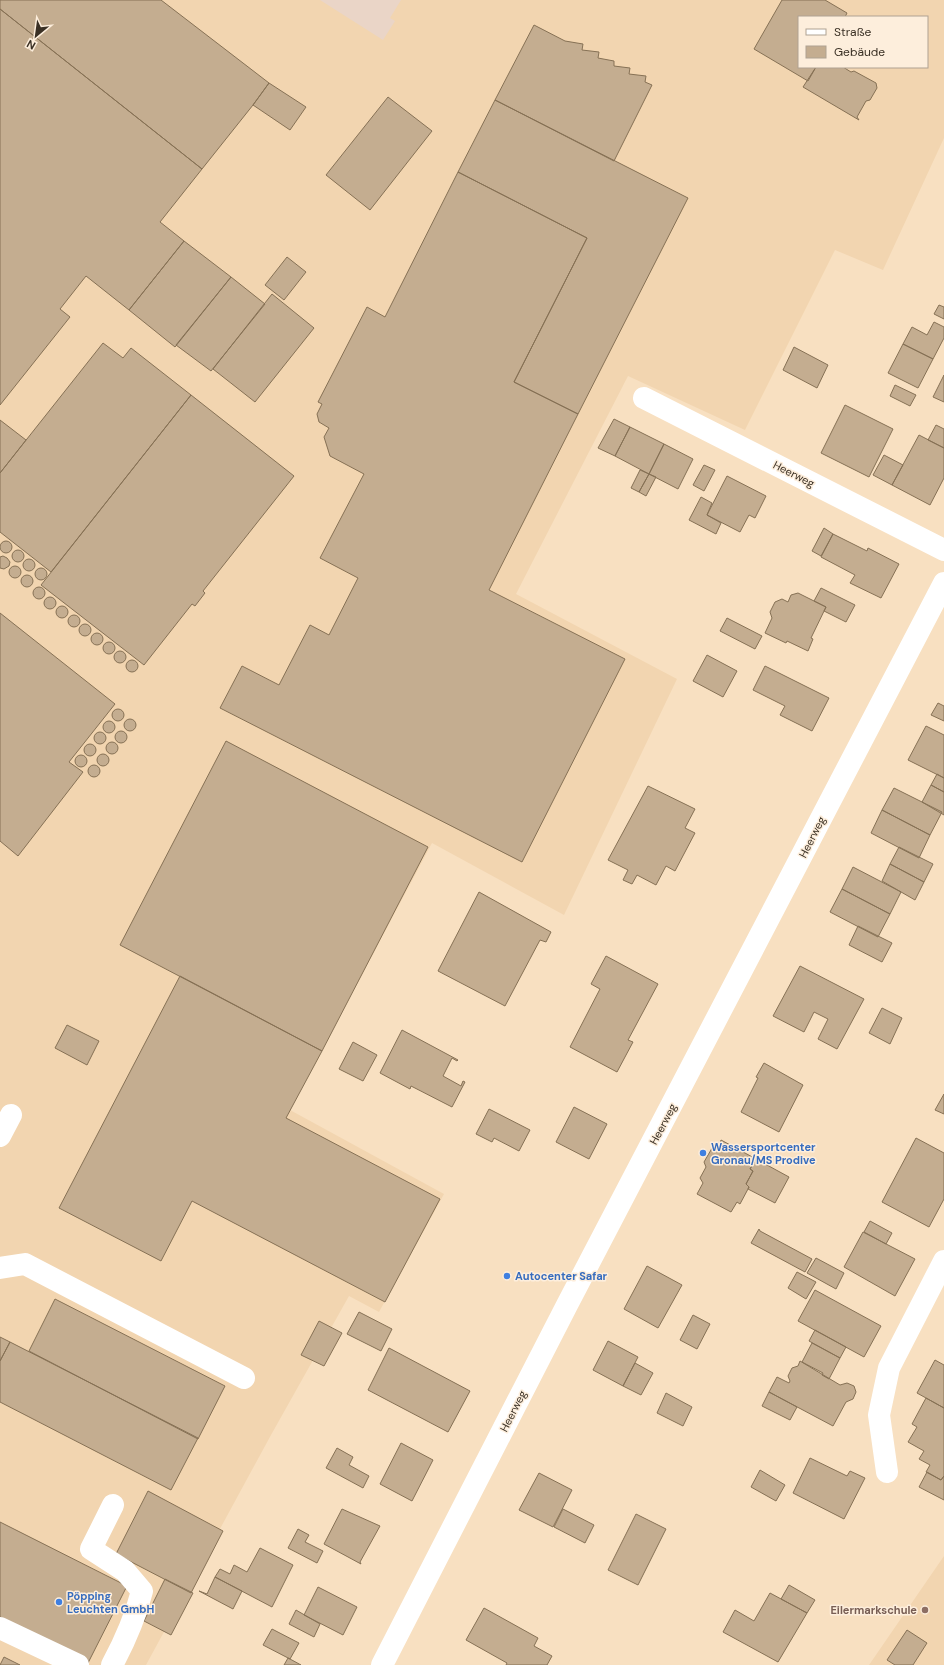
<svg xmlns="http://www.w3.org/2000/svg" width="944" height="1665" viewBox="0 0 944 1665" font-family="'DM Sans',sans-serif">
<rect width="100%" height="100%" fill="#f8e0c1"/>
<!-- built -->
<path fill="#f2d5b0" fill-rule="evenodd" d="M 0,0 L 944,0 L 944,138 L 883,270 L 835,250 L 745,430 L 628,376 L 516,594 L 677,679 L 564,915 L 432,843 L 290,1110 L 444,1194 L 379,1312 L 349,1296 L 271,1435 L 146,1665 L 0,1665 ZM 799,17 L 927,17 L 927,67 L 799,67 Z
M 944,1556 L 944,1665 L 869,1665 Z"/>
<!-- industrial -->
<path fill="#ead5c7" d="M 320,0 L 401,0 L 390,18 L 395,21 L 383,40 Z"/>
<!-- building -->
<path fill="#c4ad90" stroke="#867155" d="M 0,0 L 161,0 L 269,83 L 253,105 L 202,169 L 0,9 Z
M 782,0 L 825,0 L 847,13 L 845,17 L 799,17 L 799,67 L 816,67 L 808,81 L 754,49 Z
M 0,9 L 202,169 L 160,222 L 184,241 L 129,310 L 86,276 L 60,309 L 70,317 L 0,405 Z
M 534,25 L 565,41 L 583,44 L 582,50 L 599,52 L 598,58 L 614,61 L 614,66 L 630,68 L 629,74 L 646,76 L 645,82 L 652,85 L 614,161 L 495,100 Z
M 816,67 L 843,67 L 851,72 L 854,71 L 876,83 L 877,88 L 870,100 L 866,101 L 857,117 L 859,120 L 803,87 Z
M 269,83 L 306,107 L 290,130 L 253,105 Z
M 388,97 L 432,131 L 370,210 L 326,175 Z
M 495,100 L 688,198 L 578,414 L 514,382 L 587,238 L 458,172 Z
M 458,172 L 587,238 L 514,382 L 578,414 L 489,590 L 625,659 L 522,862 L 220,708 L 242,666 L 279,685 L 310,625 L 329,635 L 358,578 L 320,558 L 364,474 L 330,456 L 324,437 L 329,428 L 319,422 L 317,414 L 322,404 L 318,402 L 367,307 L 385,317 Z
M 184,241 L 231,277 L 175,347 L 129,310 Z
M 287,257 L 306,272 L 284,300 L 265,285 Z
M 231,277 L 265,304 L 211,371 L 176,345 Z
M 272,294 L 314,328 L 255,402 L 213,369 Z
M 939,305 L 944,307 L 944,319 L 934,314 Z
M 934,322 L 944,327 L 944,338 L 933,359 L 903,344 L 912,327 L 927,335 Z
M 103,343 L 123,358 L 131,348 L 191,395 L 51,572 L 0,532 L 0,473 Z
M 903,344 L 933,359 L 918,388 L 888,373 Z
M 794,347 L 828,365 L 817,388 L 783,370 Z
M 944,375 L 944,402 L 933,397 Z
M 895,385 L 916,395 L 910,406 L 890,396 Z
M 191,395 L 294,476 L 203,591 L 205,593 L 195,606 L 192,604 L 144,665 L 41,585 Z
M 845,405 L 893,429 L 869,477 L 821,453 Z
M 614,419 L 630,427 L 615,456 L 598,448 Z
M 0,420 L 26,440 L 0,473 Z
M 936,425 L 944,429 L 944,448 L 928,440 Z
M 630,427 L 664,444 L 649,474 L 615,456 Z
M 919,435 L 944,448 L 944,478 L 930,505 L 892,485 Z
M 664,444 L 693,459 L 678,489 L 649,474 Z
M 884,455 L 903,465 L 892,485 L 873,475 Z
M 704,465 L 715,470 L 704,491 L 693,485 Z
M 640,470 L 649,474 L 639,492 L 631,488 Z
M 649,474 L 656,477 L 646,496 L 639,492 Z
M 727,476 L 766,496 L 755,518 L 749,515 L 740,532 L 707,515 Z
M 701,497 L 712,503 L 707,515 L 721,523 L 716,534 L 689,520 Z
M 824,528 L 833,534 L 821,556 L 812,551 Z
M 833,534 L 867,551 L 868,548 L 899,564 L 881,598 L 850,583 L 855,575 L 821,557 Z
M0 547a6 6 0 1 1 12 0a6 6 0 1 1-12 0Z
M12 556a6 6 0 1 1 12 0a6 6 0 1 1-12 0Z
M 3,556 L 7,558 L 10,562 L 9,566 L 4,569 L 0,568 L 0,557 Z
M23 565a6 6 0 1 1 12 0a6 6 0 1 1-12 0Z
M9 572a6 6 0 1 1 12 0a6 6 0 1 1-12 0Z
M35 574a6 6 0 1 1 12 0a6 6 0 1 1-12 0Z
M21 581a6 6 0 1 1 12 0a6 6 0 1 1-12 0Z
M33 593a6 6 0 1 1 12 0a6 6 0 1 1-12 0Z
M 821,588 L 855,605 L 846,622 L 824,611 L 826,607 L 814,601 Z
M 798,593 L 826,607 L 811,638 L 813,639 L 808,651 L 787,641 L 786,643 L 765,633 L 772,618 L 770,612 L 775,602 L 782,599 L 788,602 L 791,595 Z
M44 603a6 6 0 1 1 12 0a6 6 0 1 1-12 0Z
M56 612a6 6 0 1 1 12 0a6 6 0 1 1-12 0Z
M 0,613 L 115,704 L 69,762 L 83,772 L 18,856 L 0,841 Z
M68 621a6 6 0 1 1 12 0a6 6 0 1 1-12 0Z
M 727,618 L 762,636 L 755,649 L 720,631 Z
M79 630a6 6 0 1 1 12 0a6 6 0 1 1-12 0Z
M91 639a6 6 0 1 1 12 0a6 6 0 1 1-12 0Z
M103 648a6 6 0 1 1 12 0a6 6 0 1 1-12 0Z
M114 657a6 6 0 1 1 12 0a6 6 0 1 1-12 0Z
M 707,655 L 737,671 L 723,697 L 693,681 Z
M126 666a6 6 0 1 1 12 0a6 6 0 1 1-12 0Z
M 765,666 L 829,698 L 812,731 L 780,715 L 785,706 L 753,690 Z
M 938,703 L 944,706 L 944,721 L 931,715 Z
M112 715a6 6 0 1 1 12 0a6 6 0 1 1-12 0Z
M124 725a6 6 0 1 1 12 0a6 6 0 1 1-12 0Z
M103 727a6 6 0 1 1 12 0a6 6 0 1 1-12 0Z
M 926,726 L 944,735 L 944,778 L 908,760 Z
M115 737a6 6 0 1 1 12 0a6 6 0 1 1-12 0Z
M94 738a6 6 0 1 1 12 0a6 6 0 1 1-12 0Z
M 226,741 L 428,847 L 322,1051 L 120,945 Z
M106 748a6 6 0 1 1 12 0a6 6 0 1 1-12 0Z
M84 750a6 6 0 1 1 12 0a6 6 0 1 1-12 0Z
M97 760a6 6 0 1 1 12 0a6 6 0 1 1-12 0Z
M75 761a6 6 0 1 1 12 0a6 6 0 1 1-12 0Z
M88 771a6 6 0 1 1 12 0a6 6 0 1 1-12 0Z
M 937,774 L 944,778 L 944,792 L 931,785 Z
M 931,785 L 944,792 L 944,815 L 922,802 Z
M 648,786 L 695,809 L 685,828 L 695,833 L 675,871 L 666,866 L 656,885 L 637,875 L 632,884 L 623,880 L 628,870 L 608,860 Z
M 894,788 L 942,812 L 930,835 L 882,810 Z
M 882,810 L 930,835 L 919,858 L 871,833 Z
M 899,847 L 933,864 L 924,882 L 890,864 Z
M 890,864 L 924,882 L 915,900 L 882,881 Z
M 853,867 L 901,892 L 890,914 L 842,889 Z
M 842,889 L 890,914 L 878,937 L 830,912 Z
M 479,892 L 551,932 L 546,942 L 540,940 L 505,1006 L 438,971 Z
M 858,926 L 892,943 L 882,962 L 849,945 Z
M 606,956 L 658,984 L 628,1040 L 633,1042 L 617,1072 L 570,1047 L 600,989 L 591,984 Z
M 800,966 L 864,999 L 837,1049 L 818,1039 L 828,1019 L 814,1012 L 804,1032 L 773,1016 Z
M 180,976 L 322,1051 L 286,1118 L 440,1199 L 385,1302 L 192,1201 L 161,1261 L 59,1208 Z
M 882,1008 L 902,1018 L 890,1044 L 869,1033 Z
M 67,1025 L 99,1041 L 87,1065 L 55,1048 Z
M 402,1030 L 458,1060 L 457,1061 L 452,1058 L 443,1076 L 461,1086 L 463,1081 L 465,1082 L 452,1107 L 411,1086 L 410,1089 L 380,1073 Z
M 353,1042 L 377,1055 L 363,1081 L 339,1069 Z
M 764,1063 L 803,1085 L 779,1132 L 741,1112 L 758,1078 L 756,1077 Z
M 944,1094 L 944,1114 L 935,1110 Z
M 574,1107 L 607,1124 L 589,1159 L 556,1142 Z
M 489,1109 L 530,1130 L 519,1151 L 494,1138 L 492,1142 L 476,1134 Z
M 916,1138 L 944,1153 L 944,1199 L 929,1227 L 882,1202 Z
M 721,1140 L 756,1159 L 750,1169 L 753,1171 L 746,1184 L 749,1187 L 748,1189 L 740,1204 L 737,1202 L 731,1212 L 697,1194 L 703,1183 L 700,1178 L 706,1167 L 704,1162 L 715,1143 L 720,1143 Z
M 756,1159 L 789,1177 L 775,1203 L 748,1189 L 749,1187 L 746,1184 L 753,1171 L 750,1169 Z
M 870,1221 L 892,1233 L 886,1244 L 864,1232 Z
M 759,1229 L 760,1231 L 812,1259 L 805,1272 L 751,1243 Z
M 863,1232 L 915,1259 L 895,1296 L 844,1267 Z
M 816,1258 L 844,1273 L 836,1289 L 807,1273 Z
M 647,1266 L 682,1285 L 658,1328 L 624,1309 Z
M 797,1272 L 816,1282 L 806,1299 L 788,1288 Z
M 815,1290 L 881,1326 L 864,1357 L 798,1321 Z
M 55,1299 L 225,1386 L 198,1439 L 29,1351 Z
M 359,1312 L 392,1329 L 381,1351 L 347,1334 Z
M 693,1315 L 710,1324 L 697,1349 L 680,1340 Z
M 319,1321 L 342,1333 L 324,1366 L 301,1355 Z
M 815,1330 L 846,1347 L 840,1358 L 809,1341 Z
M 0,1337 L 10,1342 L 0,1361 Z
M 608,1341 L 638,1357 L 623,1386 L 593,1370 Z
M 10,1342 L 198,1438 L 171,1490 L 0,1402 L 0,1361 Z
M 812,1343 L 840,1358 L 829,1379 L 822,1375 L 823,1373 L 802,1362 Z
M 389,1348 L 470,1391 L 448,1432 L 368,1390 Z
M 935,1360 L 944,1365 L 944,1408 L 917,1393 Z
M 800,1361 L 840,1385 L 847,1383 L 854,1386 L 856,1392 L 853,1399 L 846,1402 L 833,1426 L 769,1392 L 777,1377 L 789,1383 L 790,1381 L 788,1376 L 792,1368 L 798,1366 Z
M 635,1363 L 653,1373 L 641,1395 L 623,1386 Z
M 769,1392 L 797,1407 L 790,1420 L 762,1406 Z
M 666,1393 L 692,1407 L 683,1426 L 657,1413 Z
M 926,1398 L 944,1408 L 944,1476 L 941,1480 L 926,1472 L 930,1465 L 919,1459 L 924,1451 L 908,1442 L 917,1427 L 912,1424 Z
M 401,1443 L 433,1460 L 412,1501 L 380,1484 Z
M 337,1448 L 353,1457 L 349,1465 L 369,1476 L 363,1488 L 326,1468 Z
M 810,1458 L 847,1476 L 850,1471 L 865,1478 L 844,1519 L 793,1493 Z
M 760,1470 L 785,1485 L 776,1501 L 751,1487 Z
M 927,1472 L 941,1480 L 944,1476 L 944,1500 L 919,1487 Z
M 539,1473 L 572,1490 L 553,1527 L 519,1510 Z
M 148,1491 L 223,1531 L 191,1593 L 116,1554 Z
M 342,1509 L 380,1526 L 360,1562 L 361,1564 L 324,1544 Z
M 563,1509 L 594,1525 L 585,1543 L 554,1527 Z
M 636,1514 L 666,1529 L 638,1585 L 608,1570 Z
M 0,1522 L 127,1586 L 88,1663 L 0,1617 Z
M 298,1529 L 309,1535 L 305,1542 L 323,1551 L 317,1563 L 288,1548 Z
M 260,1548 L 293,1565 L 272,1607 L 215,1577 L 220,1569 L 230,1574 L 234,1565 L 247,1572 Z
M 215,1577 L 242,1591 L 233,1609 L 199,1591 L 207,1594 Z
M 165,1579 L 193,1593 L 171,1635 L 144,1621 Z
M 789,1585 L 815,1600 L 807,1613 L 781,1599 Z
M 318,1587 L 357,1607 L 343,1635 L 304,1615 Z
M 770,1593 L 807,1613 L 778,1662 L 723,1632 L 735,1610 L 754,1621 Z
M 484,1608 L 538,1638 L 534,1646 L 552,1656 L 547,1665 L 506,1665 L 507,1663 L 466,1640 Z
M 296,1610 L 320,1624 L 314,1637 L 289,1624 Z
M 272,1629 L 299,1643 L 290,1659 L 263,1645 Z
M 907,1630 L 927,1643 L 913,1665 L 895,1665 L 887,1660 Z
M 4,1657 L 20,1665 L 0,1665 Z
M 288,1658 L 290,1659 L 301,1665 L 284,1665 Z"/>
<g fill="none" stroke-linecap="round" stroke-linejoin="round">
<!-- minor -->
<path stroke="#fff" stroke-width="22" d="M 644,398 L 944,550
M 0,1136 L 11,1115
M 0,1268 L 25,1264 L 244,1378
M 887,1472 L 879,1415 L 889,1368 L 944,1261
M 0,1628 L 78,1665
M 112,1665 C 125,1641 135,1618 142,1591 L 125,1571 L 91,1549 L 113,1505
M 382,1665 L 567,1305 L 944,583"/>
</g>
<!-- markers -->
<g fill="#3f7fe0" stroke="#fdeedc" stroke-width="1.5">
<circle cx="703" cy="1153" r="4"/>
<circle cx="507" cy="1276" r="4"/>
<circle cx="59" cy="1602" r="4"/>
</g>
<circle fill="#8d6e63" stroke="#fdeedc" stroke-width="1.5" cx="925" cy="1610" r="4"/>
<g text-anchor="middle" stroke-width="3" stroke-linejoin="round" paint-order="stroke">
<!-- street labels -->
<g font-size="11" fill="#3a3024" stroke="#fdeedc">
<text transform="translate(794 474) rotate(27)" y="4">Heerweg</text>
<text transform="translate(812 837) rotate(-63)" y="4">Heerweg</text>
<text transform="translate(663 1124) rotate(-62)" y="4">Heerweg</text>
<text transform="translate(513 1411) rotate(-63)" y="4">Heerweg</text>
</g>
<!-- shop labels -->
<g font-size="11" font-weight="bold" fill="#366cbe" stroke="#fdeedc" text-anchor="start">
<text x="711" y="1151">Wassersportcenter<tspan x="711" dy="13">Gronau/MS Prodive</tspan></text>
<text x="515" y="1280">Autocenter Safar</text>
<text x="67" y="1600">Pöpping<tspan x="67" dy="13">Leuchten GmbH</tspan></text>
</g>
<!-- education labels -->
<g font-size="11" font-weight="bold" fill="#785e54" stroke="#fdeedc" text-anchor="end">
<text x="917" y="1614">Eilermarkschule</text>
</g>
</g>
<!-- legend -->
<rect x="798" y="16" width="130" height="52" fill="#fdeedc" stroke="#afa292"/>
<rect x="806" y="29" width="20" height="6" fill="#ffffff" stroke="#afa292"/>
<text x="834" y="36" font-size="12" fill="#3a3024">Straße</text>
<rect x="806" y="46" width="20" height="12" fill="#c4ad90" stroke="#afa292"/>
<text x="834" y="56" font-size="12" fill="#3a3024">Gebäude</text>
<!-- north arrow -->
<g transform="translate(36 36) rotate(209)" stroke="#fdeedc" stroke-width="3" paint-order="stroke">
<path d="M0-3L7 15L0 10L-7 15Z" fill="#3a3024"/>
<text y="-6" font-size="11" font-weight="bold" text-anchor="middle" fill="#3a3024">N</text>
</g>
</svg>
